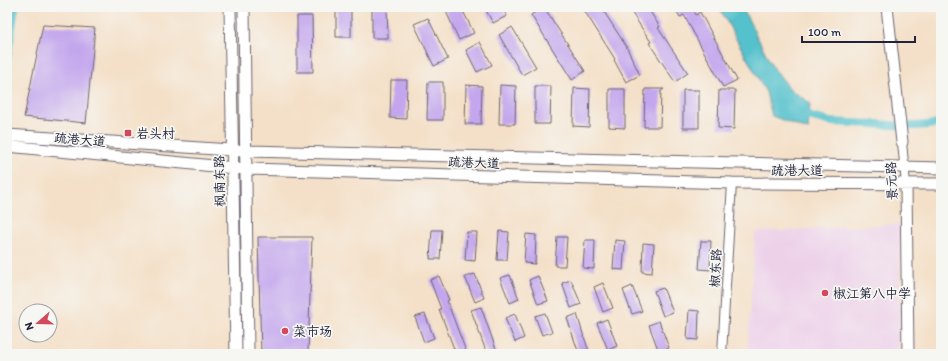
<svg xmlns="http://www.w3.org/2000/svg" width="948" height="361" viewBox="0 0 948 361" font-family="Itim,'LXGW WenKai TC',sans-serif">
<rect width="100%" height="100%" fill="#f6f6f2"/>
<filter id="ink" filterUnits="userSpaceOnUse"><feTurbulence type="fractalNoise" baseFrequency=".025" numOctaves="2"/><feDisplacementMap in="SourceGraphic" scale="8" xChannelSelector="R" yChannelSelector="G"/><feConvolveMatrix kernelMatrix="1 2 1 2 8 2 1 2 1" color-interpolation-filters="sRGB"/></filter>
<filter id="wash" filterUnits="userSpaceOnUse"><feTurbulence type="fractalNoise" baseFrequency=".012" numOctaves="4" result="noise"/><feDisplacementMap in="SourceGraphic" scale="16" xChannelSelector="R" yChannelSelector="G"/><feGaussianBlur stdDeviation="0.9" result="paint"/><feColorMatrix in="noise" values="0 0 0 0 0 0 0 0 0 0 0 0 0 0 0 0 0 1.4 0 .05"/><feComposite in="paint" operator="in"/></filter>
<g filter="url(#wash)">
<rect width="100%" height="100%" fill="#f4e0c8"/>
<!-- built -->
<path fill="#edd1e9" d="M 900,224 L 899,354 L 747,354 L 755,232 Z"/>
<!-- water -->
<path fill="#54c1cc" stroke="#3b7284" d="M 719,7 L 742,7 L 772,66 L 791,90 L 810,103 L 808,130 L 772,116 L 766,92 L 740,46 Z"/>
<g fill="none" stroke-linecap="round" stroke-linejoin="round">
<!-- canal -->
<path stroke="#54c1cc" stroke-width="8" d="M 7,60 L 15,7
M 800,114 L 831,122 L 913,126 L 941,124"/>
</g>
<g id="blocks">
<!-- building -->
<path fill="#c3a6ed" d="M 336,7 L 351,7 L 351,37 L 336,37 Z
M 372,7 L 387,7 L 388,38 L 372,38 Z
M 444,7 L 461,7 L 474,33 L 459,40 Z
M 484,7 L 502,7 L 507,16 L 493,23 Z
M 544,7 L 585,71 L 572,80 L 531,15 Z
M 582,7 L 601,7 L 626,46 L 640,75 L 626,82 L 614,60 L 615,59 Z
M 628,7 L 647,7 L 660,27 L 658,28 L 688,73 L 675,82 L 649,43 L 651,42 Z
M 674,7 L 692,7 L 696,15 L 700,12 L 737,80 L 723,87 L 684,15 L 680,17 Z
M 297,16 L 312,16 L 313,72 L 297,72 Z
M 428,18 L 448,59 L 434,66 L 414,24 Z
M 43,25 L 95,28 L 86,123 L 24,117 Z
M 512,27 L 536,67 L 522,75 L 499,35 Z
M 480,42 L 492,65 L 477,72 L 466,50 Z
M 391,80 L 407,80 L 406,119 L 390,118 Z
M 428,82 L 443,82 L 443,120 L 427,120 Z
M 466,85 L 482,86 L 481,124 L 465,124 Z
M 500,85 L 516,86 L 515,124 L 499,124 Z
M 535,86 L 551,86 L 550,124 L 535,124 Z
M 574,88 L 590,89 L 589,127 L 573,126 Z
M 609,89 L 625,89 L 625,128 L 609,127 Z
M 645,89 L 664,89 L 661,91 L 660,127 L 644,127 Z
M 683,90 L 699,90 L 699,128 L 683,128 Z
M 719,90 L 735,90 L 734,129 L 718,128 Z
M 432,230 L 442,230 L 440,259 L 430,259 Z
M 499,231 L 509,232 L 507,260 L 497,260 Z
M 467,232 L 477,232 L 475,261 L 465,260 Z
M 526,234 L 536,235 L 535,264 L 524,263 Z
M 258,237 L 312,237 L 308,354 L 261,354 Z
M 557,237 L 567,237 L 565,266 L 555,266 Z
M 585,240 L 595,240 L 594,269 L 583,268 Z
M 615,240 L 625,241 L 623,270 L 613,269 Z
M 701,241 L 711,241 L 710,270 L 699,269 Z
M 643,243 L 654,244 L 652,273 L 642,272 Z
M 475,274 L 484,298 L 475,302 L 465,277 Z
M 510,275 L 519,299 L 510,303 L 500,278 Z
M 439,276 L 449,300 L 447,301 L 467,354 L 456,354 L 439,309 L 441,309 L 430,280 Z
M 538,276 L 548,301 L 538,304 L 529,280 Z
M 571,280 L 581,304 L 571,308 L 562,283 Z
M 603,283 L 613,308 L 603,312 L 594,287 Z
M 632,286 L 642,311 L 632,314 L 623,290 Z
M 663,288 L 673,312 L 663,316 L 654,291 Z
M 481,307 L 497,352 L 491,354 L 487,354 L 471,310 Z
M 689,310 L 699,311 L 698,340 L 687,339 Z
M 545,313 L 552,332 L 542,335 L 535,316 Z
M 425,314 L 434,338 L 424,342 L 415,317 Z
M 515,314 L 524,338 L 515,342 L 505,318 Z
M 577,314 L 583,334 L 590,354 L 579,354 L 567,318 Z
M 607,319 L 617,346 L 608,350 L 597,323 Z
M 659,321 L 669,348 L 659,352 L 649,325 Z"/>
</g>
</g>
<g filter="url(#ink)">
<use href="#blocks" fill-opacity="0" stroke="#6c646c" stroke-width="1"/>
<g fill="none" stroke-linecap="round" stroke-linejoin="round">
<!-- minor casing -->
<g stroke="#6c646c" stroke-width="10">
<path id="minor" d="M 902,142 L 906,184
M 722,354 L 732,183"/>
</g>
<!-- major casing -->
<g stroke="#6c646c" stroke-width="13">
<path id="major" d="M 230,7 L 236,354
M 244,7 L 248,354
M 887,7 L 902,142
M 7,135 L 245,151 L 941,168
M 7,146 L 245,169 L 732,183 L 941,184
M 906,184 L 908,354"/>
</g>
<!-- minor -->
<use href="#minor" stroke="#fff" stroke-width="8"/>
<!-- major -->
<use href="#major" stroke="#fff" stroke-width="11"/>
</g>
</g>
<!-- markers -->
<g fill="#d1495b" stroke="#f6f6f2" stroke-width="1.5">
<rect x="124" y="129" width="8" height="8" rx="2"/>
<circle cx="825" cy="293" r="4"/>
<circle cx="285" cy="331" r="4"/>
</g>
<g text-anchor="middle" stroke-width="3.5" stroke-linejoin="round" paint-order="stroke">
<!-- poi labels -->
<g font-size="13" fill="#22223b" stroke="#f6f6f2" text-anchor="start">
<text x="136" y="138">岩头村</text>
<text x="833" y="298">椒江第八中学</text>
<text x="293" y="336">菜市场</text>
</g>
<!-- street labels -->
<g font-size="13" fill="#22223b" stroke="#f6f6f2">
<text transform="translate(80 139) rotate(5)" y="5">疏港大道</text>
<text transform="translate(474 162) rotate(2)" y="5">疏港大道</text>
<text x="797" y="175">疏港大道</text>
<text transform="translate(219 181) rotate(-91)" y="5">枫南东路</text>
<text transform="translate(891 181) rotate(-93)" y="5">景元路</text>
<text transform="translate(715 268) rotate(-87)" y="5">椒东路</text>
</g>
</g>
<!-- margin -->
<rect width="948" height="361" fill="none" stroke="#f6f6f2" stroke-width="24"/>
<!-- north arrow -->
<g transform="translate(38 323) rotate(250)"><circle r="19" fill="#f6f6f2" stroke="#a1a1a9"/>
<path d="M0-3L7 15L0 10L-7 15Z" fill="#d1495b"/>
<text y="-6" font-size="11" font-weight="bold" text-anchor="middle" fill="#22223b">N</text>
</g>
<!-- scale -->
<path d="M802 36v6h113v-6" fill="none" stroke="#22223b" stroke-width="2"/>
<text x="808" y="36" font-size="12" fill="#22223b" stroke="#f6f6f2" stroke-width="3" paint-order="stroke">100 m</text>
</svg>
